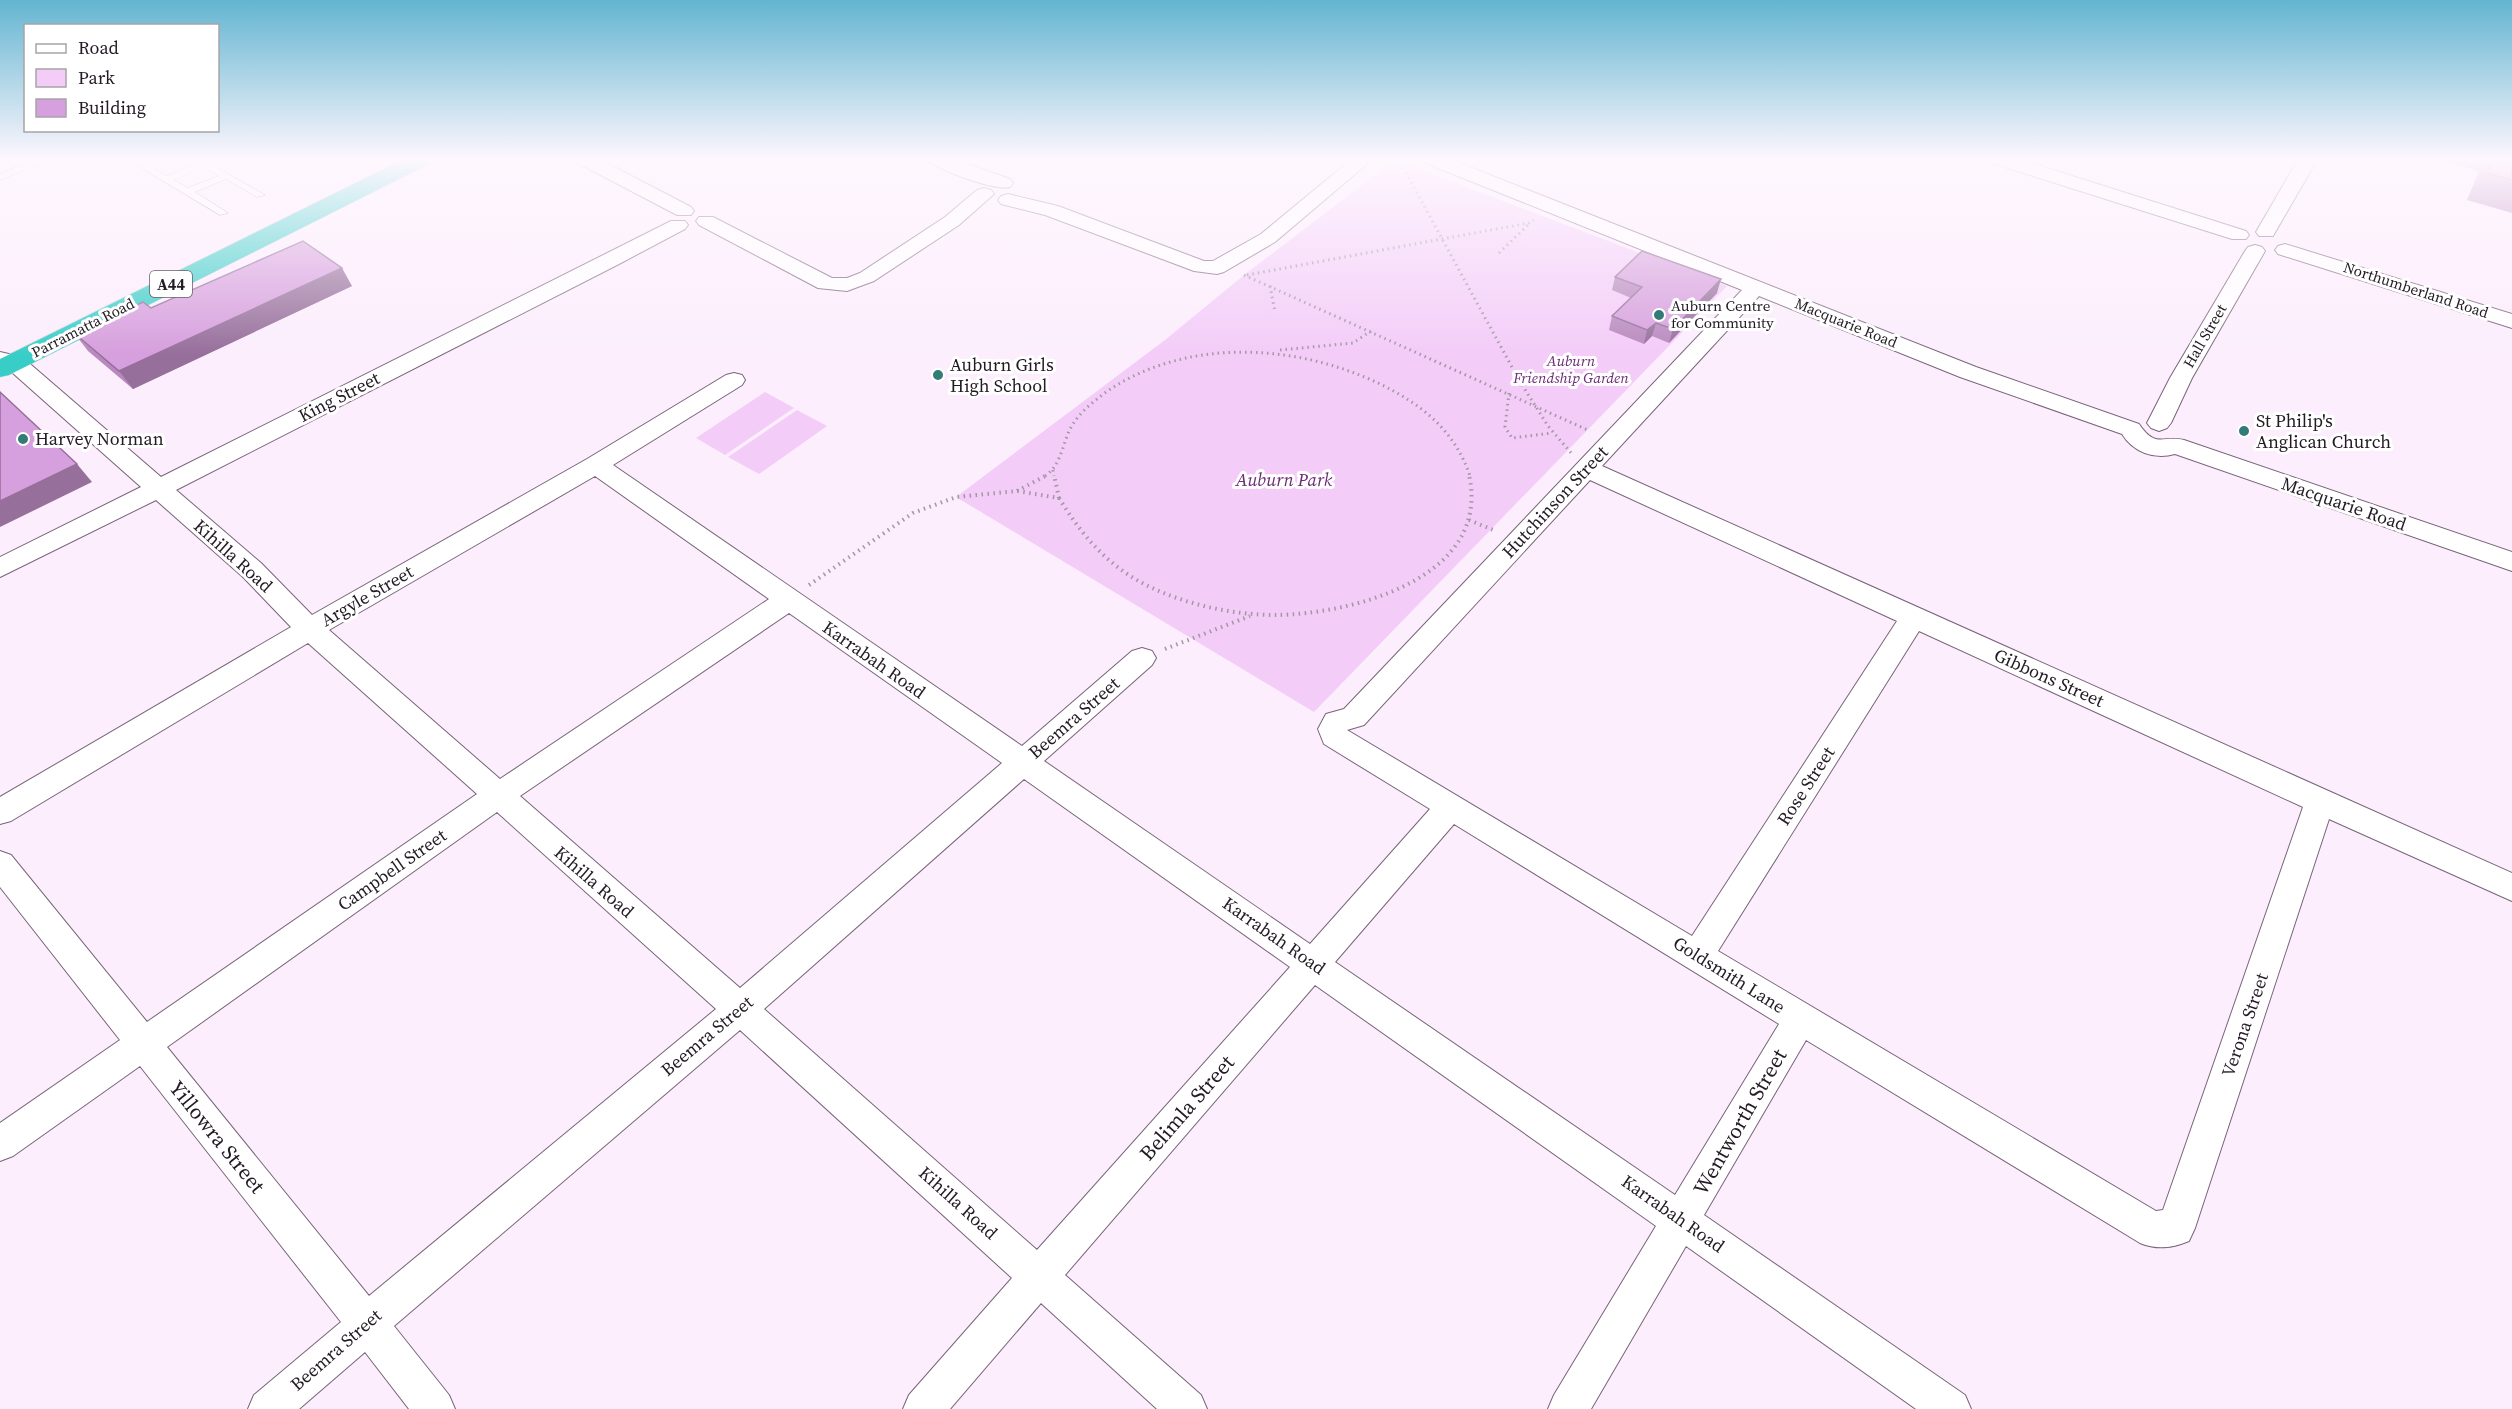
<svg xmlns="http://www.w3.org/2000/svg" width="2512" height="1409" viewBox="0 0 2512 1409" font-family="'Source Serif 4',serif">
<rect width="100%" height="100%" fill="#fceefd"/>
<!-- green -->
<path fill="#f3ccf8" d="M 1395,160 L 1727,286 L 1314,712 L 956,497 L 1165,340 L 1244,275 Z
M 765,392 L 794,408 L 725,455 L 696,438 Z
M 797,410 L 827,426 L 759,474 L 728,457 Z"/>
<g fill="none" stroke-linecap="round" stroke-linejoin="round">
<!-- service casing -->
<g stroke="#78647a" stroke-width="1">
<path id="service" d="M 41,158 L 54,158 L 0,180 L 0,174 Z
M 125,158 L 136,158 L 167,176 L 196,163 L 190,158 L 200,158 L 265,195 L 257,197 L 226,179 L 195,192 L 228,213 L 220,215 ZM 203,167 L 219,176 L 188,188 L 174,180 Z"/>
</g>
<!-- minor casing -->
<g stroke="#78647a" stroke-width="2">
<path id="minor" d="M 573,158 L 597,158 L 691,207 L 694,211 L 691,215 L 677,215 L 576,162 Z
M 926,158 L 951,158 L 1010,179 L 1013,183 L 1010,187 C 996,191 935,170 926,158 Z
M 1353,158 L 1374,158 L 1275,242 L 1224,272 L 1217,274 L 1194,271 L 1045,215 L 1001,204 L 998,200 L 1001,196 L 1008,194 L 1058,206 L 1204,261 L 1213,261 L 1261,234 Z
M 1420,158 L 1447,158 L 1976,367 L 2139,424 C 2156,449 2162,435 2184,440 L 2512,552 L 2512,571 L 2175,454 C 2154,460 2133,452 2122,434 L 1960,377 L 1759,296 L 1602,466 L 2512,873 L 2512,901 L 2329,819 L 2195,1228 L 2189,1241 C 2172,1248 2157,1250 2140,1243 L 1806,1040 L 1704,1215 L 1965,1395 L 1971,1409 L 1916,1409 L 1686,1246 L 1591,1409 L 1548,1409 L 1554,1395 L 1656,1226 L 1315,985 L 1065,1275 L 1201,1395 L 1207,1409 L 1157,1409 L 1041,1303 L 950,1409 L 903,1409 L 909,1395 L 1012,1278 L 740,1030 L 394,1326 L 449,1395 L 455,1409 L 409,1409 L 365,1352 L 299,1409 L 248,1409 L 254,1395 L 341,1322 L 140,1066 L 13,1156 L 0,1161 L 0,1123 L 120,1040 L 0,887 L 0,851 L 11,855 L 147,1022 L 477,794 L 308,643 L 11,821 L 0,824 L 0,797 L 291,627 L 243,577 L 156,500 L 0,577 L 0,557 L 141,487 L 6,367 L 0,366 L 0,352 L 22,357 L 161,477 L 671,221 L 685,221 L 688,225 L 685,229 L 619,264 L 176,490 L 261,563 L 312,615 L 587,459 L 726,375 L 734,373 L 742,375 L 745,380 L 742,385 L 613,465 L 1022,746 L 1132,651 L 1142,648 L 1152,651 L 1156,658 L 1152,665 L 1044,761 L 1310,944 L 1430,809 L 1324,744 L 1318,729 L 1326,714 L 1344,709 L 1742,290 L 1423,162 ZM 595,476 L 769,599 L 500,779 L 329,630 ZM 1590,480 L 1897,621 L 1692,936 L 1347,730 L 1364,725 ZM 789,613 L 1002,763 L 740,988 L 520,796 ZM 1919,631 L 2303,807 L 2163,1210 L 2156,1211 L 1718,951 ZM 1024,779 L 1290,967 L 1037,1250 L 764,1009 ZM 497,812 L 716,1009 L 369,1296 L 167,1047 ZM 1454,824 L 1779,1024 L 1675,1195 L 1335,962 Z
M 1986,158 L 2015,158 L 2246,231 L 2249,235 L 2246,239 L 2232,239 L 1989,162 Z
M 2299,158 L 2318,158 L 2273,236 L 2259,236 L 2256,232 Z
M 984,188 L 991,190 L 994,194 L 959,225 L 874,281 L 847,291 L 818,288 L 699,225 L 696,221 L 699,217 L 713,217 L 832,278 L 847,278 L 860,273 L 945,217 L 977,190 Z
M 2285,244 L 2512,314 L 2512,328 L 2278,254 L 2275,250 L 2278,246 Z
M 2255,245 L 2262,247 L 2265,251 L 2192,378 L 2171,423 L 2167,428 L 2159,431 L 2151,428 L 2147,423 L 2170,378 L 2245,251 L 2248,247 Z"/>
</g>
<!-- trunk casing -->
<g stroke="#d7d6d8" stroke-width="1">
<path id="trunk" d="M 406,158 L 434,158 L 431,163 L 9,375 L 0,377 L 0,359 Z"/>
</g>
<!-- path-far1 -->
<path stroke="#a397a4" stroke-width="3" stroke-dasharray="1.5 4" stroke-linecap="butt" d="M 1398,158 L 1519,380 L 1548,426 L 1572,454
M 1499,253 L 1529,224
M 1244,275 L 1590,431
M 1247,275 L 1529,223 L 1534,220
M 1270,286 L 1275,312
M 1280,350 L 1353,343 L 1371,331
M 1509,393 L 1505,427 L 1512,438 L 1552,433
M 1053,470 L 1054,476
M 1045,476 C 1061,465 1062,446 1070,429 C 1079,412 1096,399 1112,388 C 1191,338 1295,344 1378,383 C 1421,404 1454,429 1470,476"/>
<!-- path -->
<path stroke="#a397a4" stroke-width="4" stroke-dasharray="1.5 4.5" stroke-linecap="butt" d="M 1017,491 L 1047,475
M 1059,498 C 1081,534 1106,564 1144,584 C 1183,604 1232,615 1276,615 C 1352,614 1492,578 1469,475
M 1469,520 L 1496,531
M 809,585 L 913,513 L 956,497 L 1017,491 L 1059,498 L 1054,475
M 1165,649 L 1250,616"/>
<!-- service -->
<use href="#service" fill="#fff" fill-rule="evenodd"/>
<!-- minor -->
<use href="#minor" fill="#fff" fill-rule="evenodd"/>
<!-- trunk -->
<use href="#trunk" fill="#38cec7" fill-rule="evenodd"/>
</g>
<!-- wall -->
<path fill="#b889be" d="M 2433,158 L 2512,158 L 2512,213 L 2467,200 L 2479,171 Z
M 1615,277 L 1717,293 L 1669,343 L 1652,336 L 1644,344 L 1609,330 L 1612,316 L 1631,298 L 1612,290 Z
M 352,286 L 133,389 L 88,351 L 74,333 L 151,308 Z"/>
<!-- shaded-wall -->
<path fill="#966f9b" d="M 342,268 L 352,286 L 133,389 L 119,371 Z
M 1721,279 L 1717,293 L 1669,343 L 1673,329 Z
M 1656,323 L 1652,336 L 1644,344 L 1647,330 Z
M 77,464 L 92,482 L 0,527 L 0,501 Z"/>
<!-- building -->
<path fill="#d69fdd" stroke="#966f9b" stroke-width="1.5" d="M 2493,158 L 2512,158 L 2512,180 L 2487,173 Z
M 303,241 L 342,268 L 119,371 L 74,333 L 143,302 L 151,308 Z
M 1642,251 L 1721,279 L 1673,329 L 1656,323 L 1647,330 L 1612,316 L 1642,287 L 1615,277 Z
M 0,392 L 77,464 L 0,501 Z"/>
<!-- sky -->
<linearGradient id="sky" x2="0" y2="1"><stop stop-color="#63b5d1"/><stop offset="0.45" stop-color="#fef7fe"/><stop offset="1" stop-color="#fef7fe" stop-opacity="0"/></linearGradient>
<rect width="2512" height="355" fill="url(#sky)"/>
<!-- markers -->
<g fill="#327b76" stroke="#fff" stroke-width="2">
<circle cx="1659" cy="315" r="6"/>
<circle cx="938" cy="375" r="6"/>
<circle cx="2244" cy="431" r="6"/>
<circle cx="23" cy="439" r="6"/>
</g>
<g text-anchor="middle" stroke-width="6" stroke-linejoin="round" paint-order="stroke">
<!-- far-street labels -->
<g font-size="15" fill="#231b24" stroke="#fff">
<text transform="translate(2416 290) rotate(18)" y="5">Northumberland Road</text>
<text transform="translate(1846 323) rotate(22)" y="5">Macquarie Road</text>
<text transform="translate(83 328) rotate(-27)" y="5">Parramatta Road</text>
<text transform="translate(2205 336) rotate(-60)" y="5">Hall Street</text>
</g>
<!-- far-poi labels -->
<g font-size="15" fill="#231b24" stroke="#fff" text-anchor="start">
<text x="1671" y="311">Auburn Centre<tspan x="1671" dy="17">for Community</tspan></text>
</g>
<!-- far-park labels -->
<g font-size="15" font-style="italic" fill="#6c2b75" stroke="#fff">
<text x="1571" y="366">Auburn<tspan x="1571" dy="17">Friendship Garden</tspan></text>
</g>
<!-- shield labels -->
<rect fill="#fff" stroke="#655f66" stroke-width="1.5" x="150" y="271" width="42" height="26" rx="4.5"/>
<g font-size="16" font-weight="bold" fill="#231b24">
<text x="171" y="290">A44</text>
</g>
<!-- poi labels -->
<g font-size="18" fill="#231b24" stroke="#fff" text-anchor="start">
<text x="950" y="371">Auburn Girls<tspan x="950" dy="21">High School</tspan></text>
<text x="2256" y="427">St Philip's<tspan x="2256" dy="21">Anglican Church</tspan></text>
<text x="35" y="445">Harvey Norman</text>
</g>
<!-- street labels -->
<g font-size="18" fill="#231b24" stroke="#fff">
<text transform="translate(339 397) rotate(-27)" y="6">King Street</text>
<text transform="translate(1555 502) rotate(-47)" y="6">Hutchinson Street</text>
<text transform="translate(2344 504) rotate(19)" y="6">Macquarie Road</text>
<text transform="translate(233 556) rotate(42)" y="6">Kihilla Road</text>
<text transform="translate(367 596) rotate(-30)" y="6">Argyle Street</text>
<text transform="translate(874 660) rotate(35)" y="6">Karrabah Road</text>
<text transform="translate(2049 678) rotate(24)" y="6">Gibbons Street</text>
<text transform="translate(1074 718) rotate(-41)" y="6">Beemra Street</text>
<text transform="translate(1806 786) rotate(-57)" y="6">Rose Street</text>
<text transform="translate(392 870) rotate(-35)" y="6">Campbell Street</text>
<text transform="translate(594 882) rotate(41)" y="6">Kihilla Road</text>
<text transform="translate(1274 936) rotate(35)" y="6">Karrabah Road</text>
<text transform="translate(1729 975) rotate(32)" y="6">Goldsmith Lane</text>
<text transform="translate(2245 1025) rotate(-71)" y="6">Verona Street</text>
<text transform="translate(707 1036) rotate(-40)" y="6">Beemra Street</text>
<text transform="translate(958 1203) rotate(42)" y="6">Kihilla Road</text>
<text transform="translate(1673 1214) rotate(35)" y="6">Karrabah Road</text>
<text transform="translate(336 1350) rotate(-41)" y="6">Beemra Street</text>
</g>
<!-- park labels -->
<g font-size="18" font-style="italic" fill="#6c2b75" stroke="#fff">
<text x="1284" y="486">Auburn Park</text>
</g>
<!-- near-street labels -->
<g font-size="21" fill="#231b24" stroke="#fff">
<text transform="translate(1187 1108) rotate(-49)" y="7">Belimla Street</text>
<text transform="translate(1740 1122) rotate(-60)" y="7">Wentworth Street</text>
<text transform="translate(217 1137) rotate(51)" y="7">Yillowra Street</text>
</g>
</g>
<!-- legend -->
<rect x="24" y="24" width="195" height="108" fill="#ffffff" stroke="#a7a4a7" stroke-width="1.5"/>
<rect x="36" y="44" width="30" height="9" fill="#ffffff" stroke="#a7a4a7" stroke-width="1.5"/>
<text x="78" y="54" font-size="18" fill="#231b24">Road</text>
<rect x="36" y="69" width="30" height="18" fill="#f3ccf8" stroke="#a7a4a7" stroke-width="1.5"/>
<text x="78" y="84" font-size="18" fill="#231b24">Park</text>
<rect x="36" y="99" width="30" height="18" fill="#d69fdd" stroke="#a7a4a7" stroke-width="1.5"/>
<text x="78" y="114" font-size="18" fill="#231b24">Building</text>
</svg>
